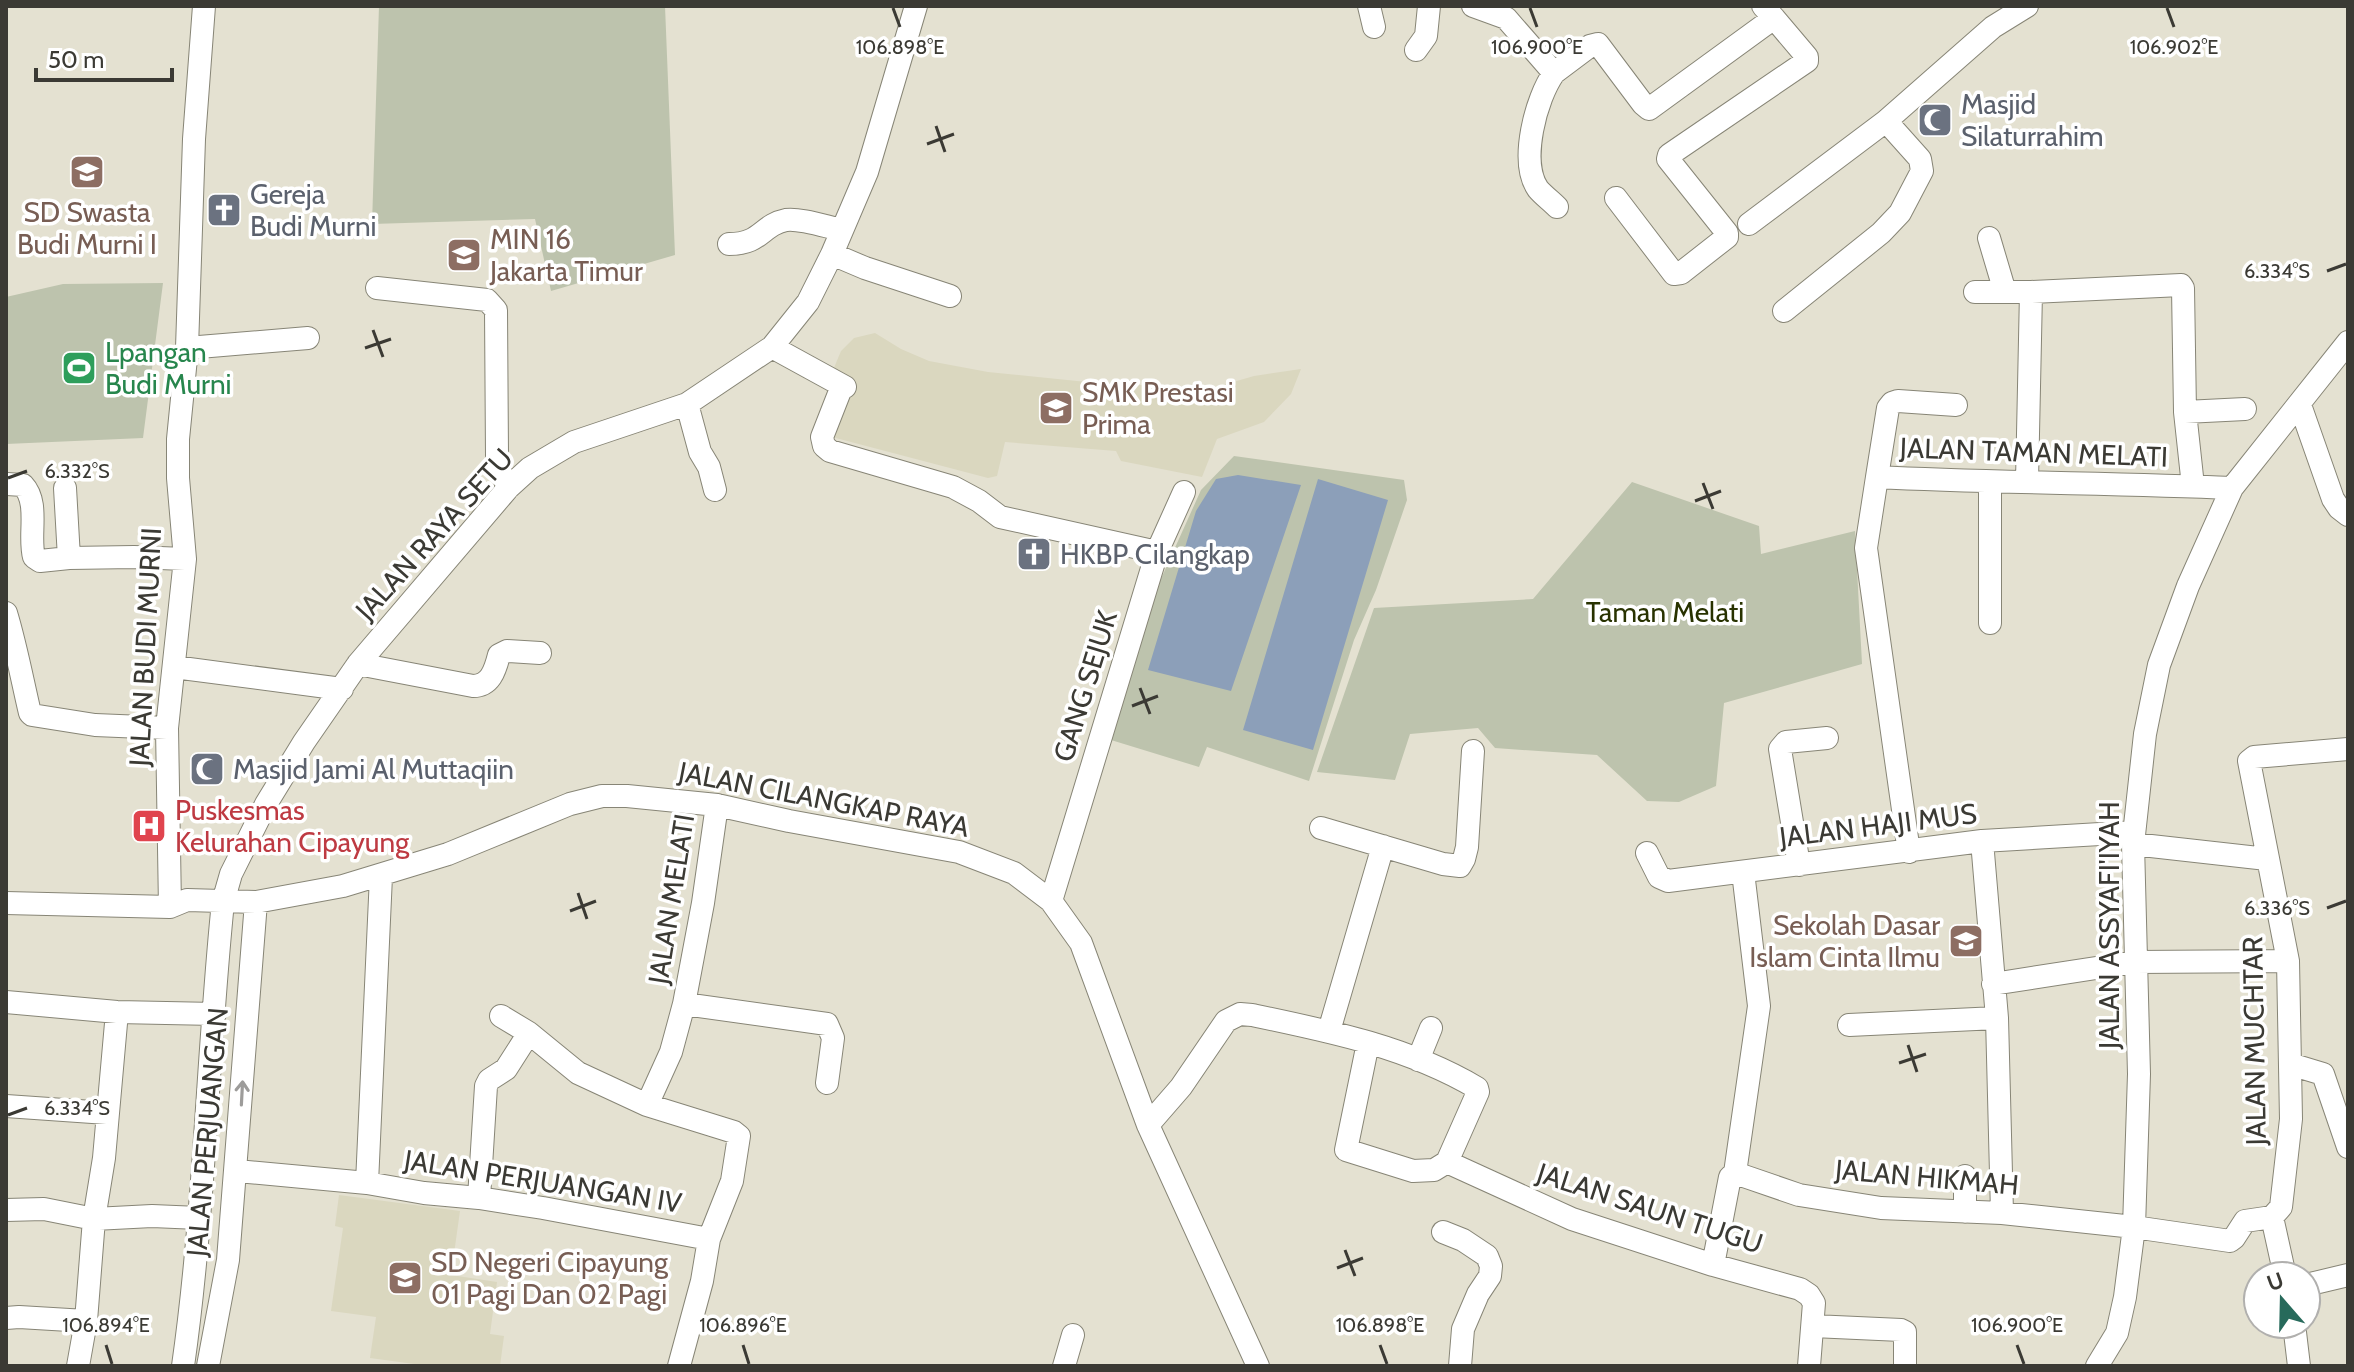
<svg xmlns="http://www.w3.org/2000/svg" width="2354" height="1372" viewBox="0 0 2354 1372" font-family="Cabin,sans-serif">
<rect width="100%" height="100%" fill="#e4e1d1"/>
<!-- built -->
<path fill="#dad7bf" d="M 875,333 L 901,349 L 929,361 L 988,372 L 1116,385 L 1123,382 L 1182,392 L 1209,389 L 1254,376 L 1301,369 L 1291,394 L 1264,422 L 1217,439 L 1202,477 L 1121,461 L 1116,451 L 1005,442 L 997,476 L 988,478 L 832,437 L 831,375 L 841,351 L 854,338 Z
M 339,1195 L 460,1211 L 451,1275 L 497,1282 L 490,1334 L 504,1336 L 500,1366 L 429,1366 L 370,1358 L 376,1317 L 331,1311 L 343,1228 L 335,1226 Z"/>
<!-- green -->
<path fill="#bdc3ad" d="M 379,6 L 665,6 L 675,255 L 551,291 L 535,219 L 372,224 Z
M 163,283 L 143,438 L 6,444 L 6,297 L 63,284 Z
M 1234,456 L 1404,480 L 1407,500 L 1376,590 L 1354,640 L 1309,781 L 1207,747 L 1199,767 L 1111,740 L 1160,581 L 1201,490 Z
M 1632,482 L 1759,526 L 1761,554 L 1855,531 L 1862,664 L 1724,703 L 1716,786 L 1679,802 L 1647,801 L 1597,755 L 1495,748 L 1478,728 L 1410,734 L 1395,780 L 1317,772 L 1374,608 L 1533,599 Z"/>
<!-- water -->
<path fill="#8c9fb9" d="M 1238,475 L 1301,485 L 1231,691 L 1148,670 L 1196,511 L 1216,479 Z
M 1318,479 L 1388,500 L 1313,750 L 1243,730 Z"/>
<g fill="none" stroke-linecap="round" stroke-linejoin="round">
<!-- minor casing -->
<g stroke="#878576" stroke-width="24">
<path id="minor" d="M 1369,6 L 1374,27
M 1473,6 L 1506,18 L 1554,73 L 1590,46 L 1598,44 L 1643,104 L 1649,109 L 1774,18 L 1763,6
M 1416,50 L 1426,36 L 1429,6
M 1554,73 C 1536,98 1519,162 1538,189 C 1543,195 1551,201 1557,207
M 1616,198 L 1674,274 L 1681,273 L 1727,237 L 1727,233 L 1668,159 L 1669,155 L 1807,61 L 1807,57 L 1774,18
M 1749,224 L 1886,121 L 1993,27 L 2027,6
M 1989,238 L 2005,292
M 729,244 C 762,244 761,225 786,220 C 800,218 827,227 842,230
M 832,254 L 865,268 L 950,296
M 377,288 L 487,300 L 496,310 L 497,456 L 500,472 L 509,487
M 1975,292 L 2031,292 L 2181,285 L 2183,288 L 2185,412 L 2193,486
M 1784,311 L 1881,233 L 1900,213 L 1922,171 L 1920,159 L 1886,121
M 772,347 L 845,387
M 187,348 L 308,338
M 842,386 L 822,437 L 824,446 L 830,451 L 953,487 L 979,501 L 1000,517 L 1157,552
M 687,404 L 700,452 L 709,467 L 715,490
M 2300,405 L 2333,499 L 2339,508 L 2348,515
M 2185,412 L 2245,409
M 1877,477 L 1888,408 L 1892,403 L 1898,401 L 1956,405
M 2027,481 L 2031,292
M 7,484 L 23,485 C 40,503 28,536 34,557 L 40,561 L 69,558
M 65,488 L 69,558 L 134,557 L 185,559
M 6,613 C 16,646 22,679 30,713 L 32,715 L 95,725 L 167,728
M 1990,623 L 1990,483
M 358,664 L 473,686 C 490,686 495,671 499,655 L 507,651 L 540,653
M 174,667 L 342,689
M 1321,828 L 1443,864 L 1460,866 L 1464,859 L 1467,847 L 1473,751
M 1982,841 L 1997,1018 L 2002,1213
M 2133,844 L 2267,859
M 1909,852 L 1866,548 L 1877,477 C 1995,483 2114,483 2232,488
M 1647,853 L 1659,877 L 1668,881 L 1982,841 L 2134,832
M 1799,865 L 1780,749 L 1786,742 L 1827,738
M 1051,901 L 1157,552 L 1184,492
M 6,903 L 170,907 L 187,900 L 256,902 L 343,886 L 448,854 L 570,804 L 602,796 L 627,796 L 717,805 L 789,821 L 959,852 L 1014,873 L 1051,901 L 1081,943 L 1148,1125 L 1258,1366
M 170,907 L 167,728 L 185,559 L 178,478 L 178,439 L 187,348 L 194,139 L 204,6
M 1993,984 L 2135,962 L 2288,961
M 6,1002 L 117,1012 L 215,1014
M 684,1004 L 827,1024 L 833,1038 L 827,1083
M 501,1016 L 529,1033 L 578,1073 L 647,1105 L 734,1132 L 739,1136 L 732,1181 L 709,1239
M 1849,1025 L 1997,1018
M 1329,1031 L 1383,846
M 1368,1043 L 1346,1150 L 1413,1171 L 1434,1170 L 1447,1162
M 1418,1060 L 1431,1028
M 2290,1064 L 2323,1074 L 2348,1147
M 647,1105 L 671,1052 L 684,1004 L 703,903 L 717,805
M 6,1106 L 107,1113
M 1148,1125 L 1181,1087 L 1226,1021 L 1240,1014 L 1252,1015 C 1329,1031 1408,1047 1477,1088 L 1478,1092 L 1447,1162
M 1447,1162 L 1572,1219 L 1713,1265 L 1800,1289 L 1809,1295 L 1814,1303 L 1809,1366
M 237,1171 L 367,1183 L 424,1193 L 479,1198 L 543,1208 L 709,1239 L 702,1281 L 679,1366
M 1735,1173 L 1799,1195 L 1881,1208 L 2002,1213 L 2134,1227 L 2230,1241 L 2234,1238 L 2245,1221 L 2272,1217
M 1965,1176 L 1965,1212
M 367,1183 L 381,876
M 479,1198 L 486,1086 L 489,1080 L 506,1069 L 529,1033
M 6,1210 L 44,1209 L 94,1219 L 152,1216 L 199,1218
M 2272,1217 L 2281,1207 L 2291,1119 L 2288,961 L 2249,761 L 2254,757 L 2348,749
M 2272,1217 L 2285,1276
M 1443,1232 L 1463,1240 L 1487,1256 L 1491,1266 L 1490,1276 L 1478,1294 L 1463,1329 L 1460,1366
M 1713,1265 L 1730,1177 L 1735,1173 L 1759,1006 L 1743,872
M 2306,1285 L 2348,1275
M 6,1318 L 19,1317 L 86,1321
M 2294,1324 L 2299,1366
M 1813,1326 L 1901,1330 L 1905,1332 L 1905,1366
M 78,1366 L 86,1321 L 94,1219 L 104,1158 L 117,1012
M 183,1366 C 205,1212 207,1057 223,902 L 231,874 L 266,804 L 304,742 L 358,664 L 509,487 L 530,468 L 574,442 L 687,404 L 772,347 L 808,302 L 832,254 L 867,172 L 916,6
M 208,1366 L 228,1260 L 256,902
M 1064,1366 L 1073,1335
M 2097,1366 L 2117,1333 L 2125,1297 L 2134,1227 L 2139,1074 L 2133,844 L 2145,734 L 2159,665 L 2188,586 L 2232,488 L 2348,342"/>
</g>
<!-- minor -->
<use href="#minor" stroke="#fff" stroke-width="22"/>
</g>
<!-- one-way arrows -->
<defs><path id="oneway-shaft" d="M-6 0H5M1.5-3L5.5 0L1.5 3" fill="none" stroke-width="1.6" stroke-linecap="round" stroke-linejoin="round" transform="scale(2)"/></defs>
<use stroke="#9d9c9a" href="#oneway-shaft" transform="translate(242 1093) rotate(-87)"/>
<!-- ticks -->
<path fill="none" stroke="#3b3a34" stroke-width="3" d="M 893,8 L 900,27M 1530,8 L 1537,27M 2167,8 L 2174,27M 936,126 L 945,152M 927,144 L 954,134M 2327,271 L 2346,264M 373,330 L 383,357M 365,348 L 391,339M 8,478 L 27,471M 1703,483 L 1713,509M 1695,501 L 1721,491M 1140,688 L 1150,714M 1132,706 L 1158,696M 578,893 L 587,919M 2327,908 L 2346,901M 570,911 L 596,901M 1908,1045 L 1917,1072M 1899,1063 L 1926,1054M 8,1115 L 27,1108M 1345,1250 L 1355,1276M 1337,1268 L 1363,1258M 106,1345 L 112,1364M 743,1345 L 749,1364M 1380,1345 L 1387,1364M 2017,1345 L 2024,1364"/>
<!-- icons -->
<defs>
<g id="mosque-square" transform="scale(1.8)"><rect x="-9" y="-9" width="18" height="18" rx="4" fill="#6b7280" stroke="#fff"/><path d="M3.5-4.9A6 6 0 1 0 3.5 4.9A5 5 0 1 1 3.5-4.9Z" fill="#fff"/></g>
<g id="school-square" transform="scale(1.8)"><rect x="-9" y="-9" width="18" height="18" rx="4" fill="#8d6e63" stroke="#fff"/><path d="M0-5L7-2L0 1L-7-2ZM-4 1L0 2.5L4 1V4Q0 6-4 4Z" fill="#fff"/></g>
<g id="church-square" transform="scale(1.8)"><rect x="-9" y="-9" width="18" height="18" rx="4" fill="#6b7280" stroke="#fff"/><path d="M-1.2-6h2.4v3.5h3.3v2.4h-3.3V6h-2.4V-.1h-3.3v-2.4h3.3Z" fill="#fff"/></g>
<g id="stadium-square" transform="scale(1.8)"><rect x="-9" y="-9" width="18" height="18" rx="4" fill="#2e9e5b" stroke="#fff"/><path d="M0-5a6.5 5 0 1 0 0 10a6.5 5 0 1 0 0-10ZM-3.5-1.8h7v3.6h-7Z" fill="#fff"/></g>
<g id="hospital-square" transform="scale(1.8)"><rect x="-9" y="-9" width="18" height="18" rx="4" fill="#e0444e" stroke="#fff"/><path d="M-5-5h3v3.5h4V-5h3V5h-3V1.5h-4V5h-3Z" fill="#fff"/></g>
</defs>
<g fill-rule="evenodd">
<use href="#mosque-square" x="1935" y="120"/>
<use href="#school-square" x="87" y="172"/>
<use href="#church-square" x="224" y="210"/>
<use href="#school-square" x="464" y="255"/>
<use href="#stadium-square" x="79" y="368"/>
<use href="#school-square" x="1056" y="408"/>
<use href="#church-square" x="1034" y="554"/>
<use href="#mosque-square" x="207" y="769"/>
<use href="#hospital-square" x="149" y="826"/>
<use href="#school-square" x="1966" y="941"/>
<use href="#school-square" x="405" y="1278"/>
</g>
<g text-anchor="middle" stroke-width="7" stroke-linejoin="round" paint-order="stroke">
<!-- worship labels -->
<g font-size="28" fill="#5b616d" stroke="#fff" text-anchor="start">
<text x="1961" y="114">Masjid<tspan x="1961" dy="32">Silaturrahim</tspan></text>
<text x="250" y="204">Gereja<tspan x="250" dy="32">Budi Murni</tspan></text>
<text x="1060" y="564">HKBP Cilangkap</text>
<text x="233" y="779">Masjid Jami Al Muttaqiin</text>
</g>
<!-- education labels -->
<g font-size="28" fill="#785e54" stroke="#fff" text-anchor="start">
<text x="87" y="222" text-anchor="middle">SD Swasta<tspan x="87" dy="32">Budi Murni I</tspan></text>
<text x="490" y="249">MIN 16<tspan x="490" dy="32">Jakarta Timur</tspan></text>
<text x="1082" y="402">SMK Prestasi<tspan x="1082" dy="32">Prima</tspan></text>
<text x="1940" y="935" text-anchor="end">Sekolah Dasar<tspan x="1940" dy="32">Islam Cinta Ilmu</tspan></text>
<text x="431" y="1272">SD Negeri Cipayung<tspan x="431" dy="32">01 Pagi Dan 02 Pagi</tspan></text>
</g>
<!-- leisure labels -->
<g font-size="28" fill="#27864d" stroke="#fff" text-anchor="start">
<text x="105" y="362">Lpangan<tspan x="105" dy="32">Budi Murni</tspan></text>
</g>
<!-- street labels -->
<g font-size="28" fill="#3b3a34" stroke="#fff">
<text transform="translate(2034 452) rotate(2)" y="10">JALAN TAMAN MELATI</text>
<text transform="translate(434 534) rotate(-48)" y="10">JALAN RAYA SETU</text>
<text transform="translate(145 647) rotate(-87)" y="10">JALAN BUDI MURNI</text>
<text transform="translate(1085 686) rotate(-73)" y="10">GANG SEJUK</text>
<text transform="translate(824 799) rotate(11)" y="10">JALAN CILANGKAP RAYA</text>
<text transform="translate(1878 825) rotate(-7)" y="10">JALAN HAJI MUS</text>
<text transform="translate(671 899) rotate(-81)" y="10">JALAN MELATI</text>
<text transform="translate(2109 925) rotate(-90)" y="10">JALAN ASSYAFI'IYAH</text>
<text transform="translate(2254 1041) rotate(-91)" y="10">JALAN MUCHTAR</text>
<text transform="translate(207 1132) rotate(-85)" y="10">JALAN PERJUANGAN</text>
<text transform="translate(1927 1177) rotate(5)" y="10">JALAN HIKMAH</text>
<text transform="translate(543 1181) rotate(9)" y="10">JALAN PERJUANGAN IV</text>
<text transform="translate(1650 1208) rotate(18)" y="10">JALAN SAUN TUGU</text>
</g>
<!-- park labels -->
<g font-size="28" fill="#283200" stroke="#fff">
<text x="1665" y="622">Taman Melati</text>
</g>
<!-- health labels -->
<g font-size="28" fill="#be3a42" stroke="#fff" text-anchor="start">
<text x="175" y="820">Puskesmas<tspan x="175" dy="32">Kelurahan Cipayung</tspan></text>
</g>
</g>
<g font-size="20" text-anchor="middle" fill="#3b3a34" stroke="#fff" stroke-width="7" stroke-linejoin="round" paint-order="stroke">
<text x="2174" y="54">106.902°E</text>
<text x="900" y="54">106.898°E</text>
<text x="1537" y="54">106.900°E</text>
<text x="2277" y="278">6.334°S</text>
<text x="77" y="478">6.332°S</text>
<text x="2277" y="915">6.336°S</text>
<text x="77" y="1115">6.334°S</text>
<text x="106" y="1332">106.894°E</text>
<text x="743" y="1332">106.896°E</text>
<text x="1380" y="1332">106.898°E</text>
<text x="2017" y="1332">106.900°E</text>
</g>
<!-- border -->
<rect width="2354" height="1372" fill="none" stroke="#3b3a34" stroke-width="16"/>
<!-- north arrow -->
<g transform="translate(2282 1300) rotate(340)"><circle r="38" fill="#ffffff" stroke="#b1b0ae" stroke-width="2"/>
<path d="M0-6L14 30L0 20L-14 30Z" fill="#276a5b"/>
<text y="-12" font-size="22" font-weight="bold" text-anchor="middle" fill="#3b3a34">U</text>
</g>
<!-- scale -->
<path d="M36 68v12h136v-12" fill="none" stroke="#3b3a34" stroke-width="4"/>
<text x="48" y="68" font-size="24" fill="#3b3a34" stroke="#ffffff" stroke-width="6" paint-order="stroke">50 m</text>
</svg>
